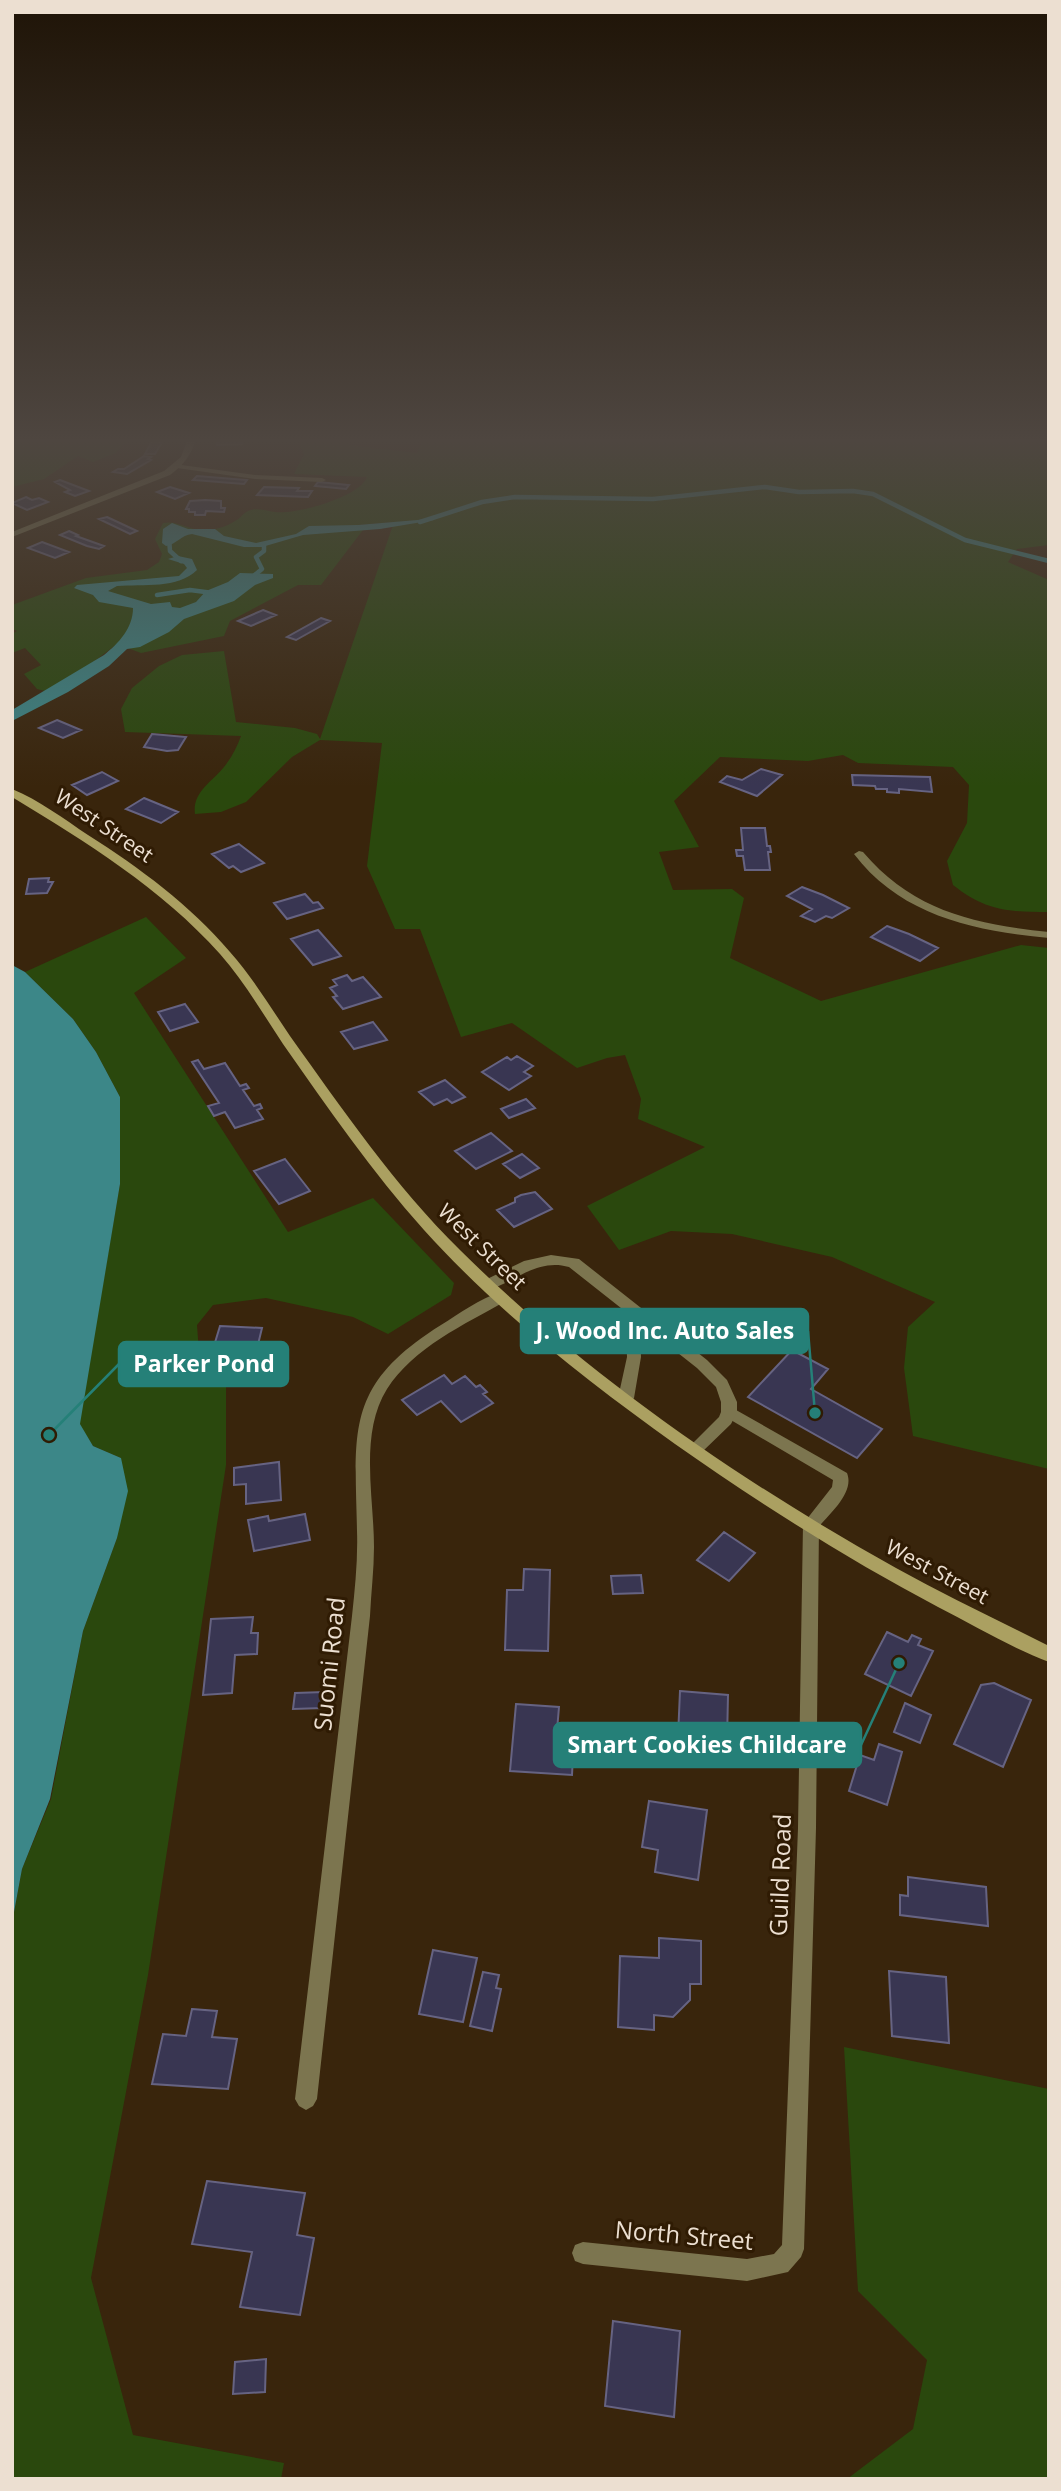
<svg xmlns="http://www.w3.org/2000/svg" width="1061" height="2491" viewBox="0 0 1061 2491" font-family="'Open Sans',sans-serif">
<rect width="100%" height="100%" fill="#39250c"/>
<!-- green -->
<path fill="#2a480d" d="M 12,438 L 135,438 L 128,440 L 116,453 L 93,462 L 78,456 L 44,479 L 12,487 Z
M 297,438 L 349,438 L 349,445 L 417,453 L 423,438 L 1049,438 L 1049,545 L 1017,549 L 1008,562 L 1049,580 L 1049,912 C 1008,912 986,911 953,885 L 947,861 L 967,823 L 969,785 L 953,767 L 858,763 L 843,755 L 808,761 L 720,757 L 674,801 L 699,847 L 659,852 L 673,890 L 732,889 L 744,898 L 730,958 L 821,1001 L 1021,945 L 1049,948 L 1049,1469 L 913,1436 L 904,1368 L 908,1327 L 935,1302 L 832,1257 L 732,1234 L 671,1231 L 619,1250 L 587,1206 L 705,1147 L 638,1119 L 641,1099 L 625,1055 L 607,1058 L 577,1068 L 512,1023 L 461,1037 L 420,929 L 395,929 L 367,866 L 382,743 L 320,740 L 292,757 L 246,802 L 221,812 L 195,814 C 192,792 212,782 224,767 C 232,757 237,747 241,736 L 125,732 L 121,709 L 132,688 L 159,666 L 182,655 L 224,651 L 236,722 L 295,728 L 317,734 L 320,739 L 394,522 L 358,525 L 354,530 L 363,530 L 321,585 L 298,585 L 230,621 L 224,636 L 141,653 L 117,644 L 80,672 L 45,691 L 37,689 L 24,674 L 41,665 L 25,648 L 12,653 L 12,634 L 17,631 L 12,629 L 12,605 L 86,578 L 147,570 L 159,562 L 162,554 L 155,539 L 163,523 C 178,520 188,530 204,530 C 215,530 226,527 235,521 C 240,519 243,513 248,511 C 256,507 266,511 275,512 C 295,515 360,497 367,477 L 294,474 L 304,454 Z
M 146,917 L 186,958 L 134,993 L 288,1232 L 373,1198 L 454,1283 L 451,1295 L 388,1334 L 353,1317 L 266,1298 L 213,1305 L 197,1325 L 199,1352 L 226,1387 L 226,1465 L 148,1975 L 91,2278 L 133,2435 L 284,2463 L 281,2479 L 12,2479 L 12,1923 L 22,1869 L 51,1799 L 83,1631 L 117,1538 L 121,1458 L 93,1446 L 79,1424 L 120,1184 L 120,1097 L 96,1052 L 73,1019 L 25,972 Z
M 844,2047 L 1049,2089 L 1049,2479 L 847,2479 L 913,2429 L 927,2360 L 858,2291 Z"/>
<!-- water -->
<path fill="#3c8788" d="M 429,519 L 434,520 L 380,529 L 303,535 L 262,547 L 244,547 L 192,534 C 181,535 177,544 166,546 L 162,543 L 163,529 L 172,523 L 188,529 L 215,529 L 224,536 L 256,543 L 296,534 L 309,526 L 358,525 Z
M 178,556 L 192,559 L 197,570 C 178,589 143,584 117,586 L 108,591 L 151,604 L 170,602 L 172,607 L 180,608 L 196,602 L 206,591 L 228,582 L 240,573 L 273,574 L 273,578 L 255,585 L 234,601 L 184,619 L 169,632 L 140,647 L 127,649 L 109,666 L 68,692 L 12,721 L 12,710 L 104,655 C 119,643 133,628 133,608 L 99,602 L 93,595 L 74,588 L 77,585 L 179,576 L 187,568 L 184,564 L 168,559 Z
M 12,965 L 25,972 L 73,1019 L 96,1052 L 120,1097 L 120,1184 L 80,1424 L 93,1446 L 121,1458 L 128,1491 L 117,1538 L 83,1631 L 50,1799 L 22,1869 L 12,1923 Z"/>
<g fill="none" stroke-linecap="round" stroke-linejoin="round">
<!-- stream -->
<path stroke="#3c8788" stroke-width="4.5" d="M 420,522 L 482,502 L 515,497 L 653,499 L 765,487 L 799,492 L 853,491 L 873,494 L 965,540 L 1049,561
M 169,538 L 170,551 L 181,561
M 251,578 L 262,569 L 256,557 L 264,551 L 264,544
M 157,595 L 190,590 L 213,593"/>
</g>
<!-- building -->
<path fill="#393652" stroke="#666382" stroke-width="2" d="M 240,438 L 242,444 L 217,445 L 216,439 Z
M 152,441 L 162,442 L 155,454 L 145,454 Z
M 144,456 L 151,457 L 148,459 L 151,460 L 127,474 L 113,472 L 118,469 L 124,469 Z
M 197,476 L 247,480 L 244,484 L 193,480 Z
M 60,480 L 89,491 L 75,496 L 65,492 L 70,490 L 55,482 Z
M 318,482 L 349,485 L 346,489 L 315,486 Z
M 170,487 L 189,493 L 175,499 L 157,492 Z
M 264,487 L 299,488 L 297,491 L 312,491 L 308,497 L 257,495 Z
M 26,497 L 32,500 L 39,498 L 48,502 L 27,510 L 12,503 Z
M 205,500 L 221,501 L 221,508 L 225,508 L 224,512 L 206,511 L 205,515 L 195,515 L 195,512 L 189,512 L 189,509 L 186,509 L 190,501 Z
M 107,517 L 137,531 L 130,534 L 99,519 Z
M 69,531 L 78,535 L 76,536 L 104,546 L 99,549 L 87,546 L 60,535 Z
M 42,542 L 69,552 L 55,558 L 28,548 Z
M 263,610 L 276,615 L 251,626 L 238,621 Z
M 321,618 L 330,621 L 296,640 L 287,637 Z
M 57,720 L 81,730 L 63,738 L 39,728 Z
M 152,734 L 186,737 L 178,750 L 167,751 L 144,747 Z
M 761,769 L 782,775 L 757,796 L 720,782 L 727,776 L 742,780 Z
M 102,772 L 118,781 L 87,795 L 72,785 Z
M 852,775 L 930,777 L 932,792 L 899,789 L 899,793 L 887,792 L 887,789 L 876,789 L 875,786 L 853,785 Z
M 144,798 L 178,812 L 161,823 L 126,809 Z
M 741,828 L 765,828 L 767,846 L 770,846 L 771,852 L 768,852 L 770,870 L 745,870 L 743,856 L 737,856 L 736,850 L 743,850 Z
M 239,844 L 264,863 L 241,872 L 233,866 L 229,868 L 212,854 Z
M 49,878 L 48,882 L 53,882 L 47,893 L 26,894 L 29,879 Z
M 802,887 L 823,895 L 849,908 L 832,918 L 826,916 L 815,922 L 801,916 L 812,909 L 787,896 Z
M 305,894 L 313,903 L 318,902 L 323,908 L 287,919 L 274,903 Z
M 887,926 L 909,934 L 938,948 L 920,961 L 871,937 Z
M 318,930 L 341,956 L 313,965 L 291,939 Z
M 347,975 L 352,981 L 363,977 L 381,997 L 343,1009 L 333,997 L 337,996 L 330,988 L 337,985 L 333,980 Z
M 185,1004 L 198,1022 L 170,1031 L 158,1012 Z
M 373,1022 L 387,1040 L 354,1049 L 341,1032 Z
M 517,1056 L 533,1066 L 524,1072 L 531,1076 L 509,1090 L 482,1072 L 507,1057 L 511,1060 Z
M 198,1060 L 204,1069 L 225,1063 L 240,1086 L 246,1084 L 249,1088 L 243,1090 L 254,1106 L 260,1104 L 262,1108 L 257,1110 L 263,1119 L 235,1128 L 225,1112 L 214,1116 L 208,1106 L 219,1103 L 192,1062 Z
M 445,1080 L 465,1097 L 452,1103 L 447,1099 L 434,1105 L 419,1092 Z
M 526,1099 L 535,1108 L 509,1118 L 501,1109 Z
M 491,1133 L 512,1151 L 476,1169 L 455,1151 Z
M 522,1154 L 539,1168 L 520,1178 L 503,1164 Z
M 285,1159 L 310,1191 L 279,1204 L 254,1171 Z
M 535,1192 L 552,1209 L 514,1227 L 497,1210 L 515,1202 L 515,1198 L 521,1195 Z
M 220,1326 L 262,1328 L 254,1361 L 210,1359 Z
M 792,1350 L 828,1369 L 811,1389 L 882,1429 L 857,1458 L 748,1397 Z
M 444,1375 L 452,1384 L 465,1376 L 476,1387 L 480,1385 L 487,1392 L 483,1394 L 493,1403 L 461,1422 L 441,1401 L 417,1415 L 402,1400 Z
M 279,1462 L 281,1500 L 246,1504 L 246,1484 L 234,1485 L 234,1468 Z
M 305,1514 L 310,1540 L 254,1551 L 248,1520 L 268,1516 L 269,1521 Z
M 724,1532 L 755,1553 L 729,1581 L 697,1560 Z
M 524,1569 L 550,1570 L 548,1651 L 505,1650 L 507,1590 L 523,1590 Z
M 641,1575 L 643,1593 L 613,1594 L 611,1576 Z
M 253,1617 L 251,1633 L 258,1633 L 257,1654 L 235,1655 L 232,1693 L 203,1695 L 211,1619 Z
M 887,1632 L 908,1642 L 912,1635 L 921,1639 L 918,1645 L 933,1651 L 911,1696 L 865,1674 Z
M 994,1683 L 1031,1700 L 1003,1767 L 954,1744 L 981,1685 Z
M 680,1691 L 728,1695 L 727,1741 L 678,1737 Z
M 324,1692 L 323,1708 L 293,1709 L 295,1693 Z
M 905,1703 L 931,1715 L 920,1743 L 894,1732 Z
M 516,1704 L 559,1707 L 555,1754 L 573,1755 L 572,1775 L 510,1771 Z
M 879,1744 L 902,1752 L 887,1805 L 849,1791 L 860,1755 L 874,1760 Z
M 649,1801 L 707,1810 L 698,1880 L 655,1872 L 658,1850 L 642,1847 Z
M 908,1877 L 986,1887 L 988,1926 L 900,1915 L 900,1895 L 908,1896 Z
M 659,1938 L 701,1941 L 701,1984 L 690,1984 L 690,2000 L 673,2017 L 654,2015 L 654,2030 L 618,2027 L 620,1956 L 659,1958 Z
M 433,1950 L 477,1958 L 463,2022 L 419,2014 Z
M 889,1971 L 946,1977 L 949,2043 L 892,2036 Z
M 483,1972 L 499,1975 L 496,1988 L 501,1989 L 492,2031 L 470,2026 Z
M 192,2009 L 217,2011 L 212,2037 L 237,2039 L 228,2089 L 152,2084 L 163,2034 L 186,2036 Z
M 207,2181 L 305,2193 L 297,2235 L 314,2238 L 300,2315 L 240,2307 L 252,2252 L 192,2244 Z
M 613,2321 L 680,2331 L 674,2417 L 605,2406 Z
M 266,2359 L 265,2392 L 233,2394 L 235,2362 Z"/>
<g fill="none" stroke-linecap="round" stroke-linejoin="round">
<!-- lane -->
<path fill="#7c754f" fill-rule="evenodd" d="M 174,464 L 255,475 L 322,478 L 326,480 L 322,482 L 255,479 L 177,468 L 174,468 Z
M 632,1305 L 637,1306 L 639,1310 L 641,1357 L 634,1398 L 631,1402 L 621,1402 L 618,1398 L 627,1357 L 625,1310 L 627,1306 Z
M 729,1406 L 847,1473 C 855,1493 829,1514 817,1529 L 811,1531 L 805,1529 L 803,1524 L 832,1487 L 833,1480 L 724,1416 L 721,1412 L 724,1408 Z"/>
<!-- street -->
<path fill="#7c754f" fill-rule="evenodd" d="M 188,438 L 196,438 C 192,455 183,465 170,475 L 12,537 L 12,532 L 164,471 L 181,457 Z
M 859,851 L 863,852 C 913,911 974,924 1049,932 L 1049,938 C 975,931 901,916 854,854 Z
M 551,1255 L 579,1259 L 707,1360 L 727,1380 L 737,1402 L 737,1412 L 731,1424 L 702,1452 L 696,1454 L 690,1452 L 688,1448 L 719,1417 L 721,1412 L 721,1402 L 716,1387 L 697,1368 L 569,1267 C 538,1258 516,1281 488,1290 L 481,1285 L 483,1281 L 524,1261 Z
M 501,1292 L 508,1297 L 506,1301 C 465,1324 413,1348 387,1389 C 359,1434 374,1497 374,1547 C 374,1570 371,1593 370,1616 L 317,2099 L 313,2106 L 306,2110 L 299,2106 L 295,2099 L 352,1616 C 355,1588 358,1559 357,1531 C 355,1430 345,1385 441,1325 C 459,1314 480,1298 501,1292 Z
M 811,1517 L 817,1519 L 819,1524 L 816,1828 L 804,2249 L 801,2257 L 788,2272 L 747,2281 L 583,2264 L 575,2261 L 572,2253 L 575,2245 L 583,2242 L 747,2259 L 774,2254 L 782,2245 L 798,1828 L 803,1524 L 805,1519 Z"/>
<!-- secondary -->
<path fill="#aba061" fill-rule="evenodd" d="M 12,789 C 39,800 64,819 88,835 C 140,868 190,905 230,952 C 253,978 271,1008 290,1036 C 343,1110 395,1186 460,1250 C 585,1374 743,1483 896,1568 C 946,1596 998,1620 1049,1646 L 1049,1662 C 1011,1648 974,1625 938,1607 C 847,1559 759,1503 675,1444 C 586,1380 498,1312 424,1230 C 372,1172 328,1108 283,1044 C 263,1014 244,981 220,954 C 161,888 86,842 12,797 Z"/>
</g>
<!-- sky -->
<linearGradient id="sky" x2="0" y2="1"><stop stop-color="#1f1407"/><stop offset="0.56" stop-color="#4e4640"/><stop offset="1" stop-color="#4e4640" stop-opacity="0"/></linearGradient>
<rect width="1061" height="787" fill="url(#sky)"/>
<g text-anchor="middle" stroke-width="6" stroke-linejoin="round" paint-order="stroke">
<!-- street labels -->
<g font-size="21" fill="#ecdfd1" stroke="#2f1b03">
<text transform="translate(104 826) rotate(34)" y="7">West Street</text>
<text transform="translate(482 1247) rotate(44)" y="7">West Street</text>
<text transform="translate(937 1572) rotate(28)" y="7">West Street</text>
</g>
<!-- near-street labels -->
<g font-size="24" fill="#ecdfd1" stroke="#2f1b03">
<text transform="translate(330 1664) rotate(-84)" y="8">Suomi Road</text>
<text transform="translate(781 1875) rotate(-88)" y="8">Guild Road</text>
<text transform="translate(684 2236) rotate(5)" y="8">North Street</text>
</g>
</g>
<!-- callouts -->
<path fill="none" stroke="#258078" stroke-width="2.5" d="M815 1413L808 1331M49 1435L119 1364M899 1663L861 1745"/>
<g fill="#258078" stroke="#2f1b03" stroke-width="2.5">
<circle cx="815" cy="1413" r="7"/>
<circle cx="49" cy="1435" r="7"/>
<circle cx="899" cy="1663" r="7"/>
</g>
<g fill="#258078" stroke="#258078" stroke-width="2.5">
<rect x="521" y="1309" width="287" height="44" rx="7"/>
<rect x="119" y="1342" width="169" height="44" rx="7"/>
<rect x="554" y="1723" width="307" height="44" rx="7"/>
</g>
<g font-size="23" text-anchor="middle" font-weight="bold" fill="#fff">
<text x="665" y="1339">J. Wood Inc. Auto Sales</text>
<text x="204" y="1372">Parker Pond</text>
<text x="707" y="1753">Smart Cookies Childcare</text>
</g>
<!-- border -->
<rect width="1061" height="2491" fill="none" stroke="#ecdfd1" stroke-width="28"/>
</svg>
